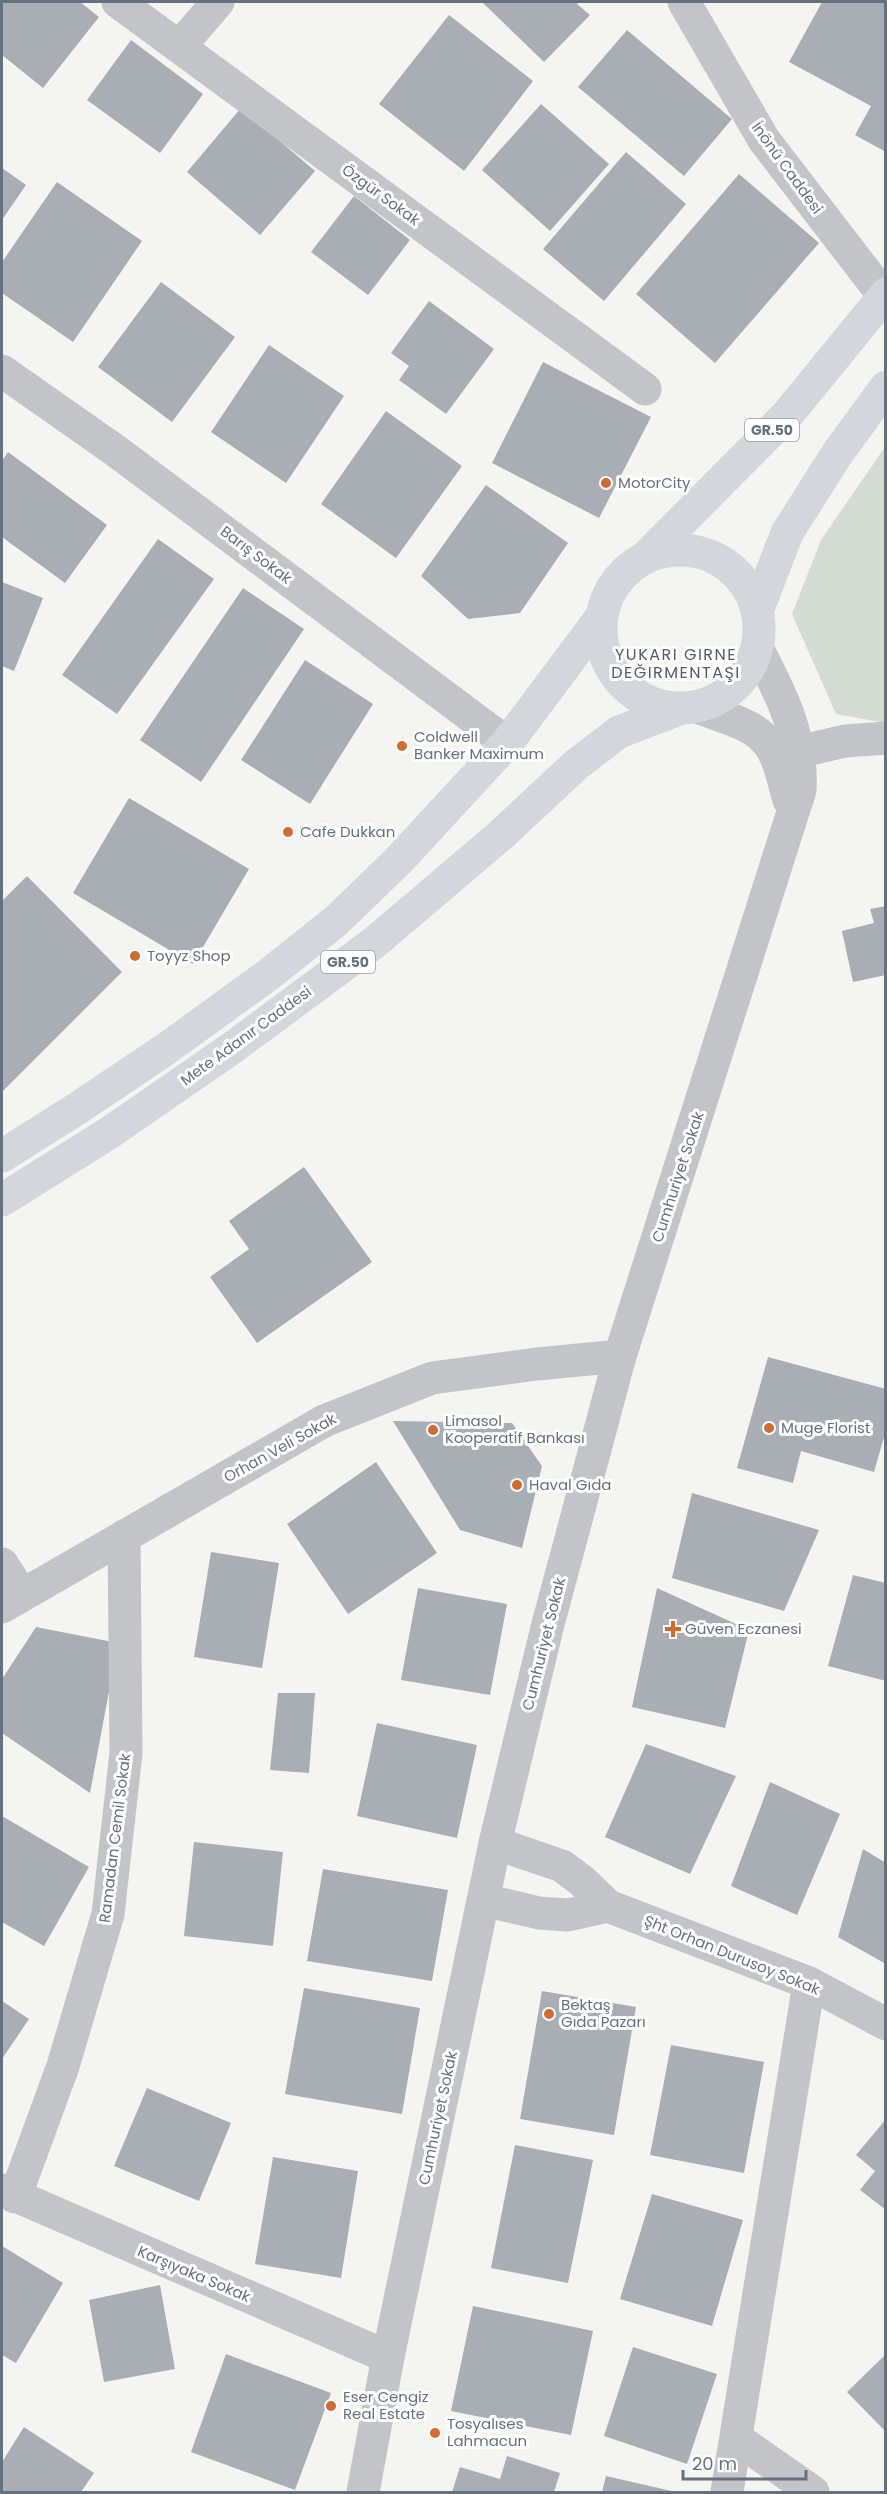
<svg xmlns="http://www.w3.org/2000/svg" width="887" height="2494" viewBox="0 0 887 2494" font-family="Poppins,sans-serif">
<rect width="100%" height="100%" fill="#f4f4f1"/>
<!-- green -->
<path fill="#d4dbd2" d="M 885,447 L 885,723 L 836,714 L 792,614 L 821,540 Z"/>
<!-- building -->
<path fill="#a9aeb4" d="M 2,2 L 80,2 L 99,17 L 43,88 L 2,55 Z
M 482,2 L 579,2 L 577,4 L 590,15 L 544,62 Z
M 822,2 L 886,2 L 886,152 L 855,135 L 871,106 L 789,62 Z
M 449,15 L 533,81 L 464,171 L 379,104 Z
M 627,30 L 732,119 L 684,176 L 578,87 Z
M 131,40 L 203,94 L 160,153 L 87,100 Z
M 541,104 L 609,164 L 550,231 L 482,170 Z
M 241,108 L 315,171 L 260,235 L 187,172 Z
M 626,152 L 686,204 L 604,301 L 543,249 Z
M 2,168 L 26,185 L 2,220 Z
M 739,174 L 819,243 L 715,363 L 636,294 Z
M 57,182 L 142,241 L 73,342 L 2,293 L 2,262 Z
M 354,196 L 410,240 L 368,295 L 311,252 Z
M 161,282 L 235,337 L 172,422 L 98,367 Z
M 429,301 L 494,349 L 446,414 L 399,380 L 409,366 L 391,353 Z
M 269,345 L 344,396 L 286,483 L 211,432 Z
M 543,362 L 651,417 L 599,518 L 492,463 Z
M 386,411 L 462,466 L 396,558 L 321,504 Z
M 8,452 L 107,525 L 65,583 L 2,537 L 2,461 Z
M 486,485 L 568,543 L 520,613 L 468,619 L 421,576 Z
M 158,539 L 214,579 L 117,714 L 62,675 Z
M 2,582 L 43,598 L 14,671 L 2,666 Z
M 243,588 L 304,629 L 201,782 L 140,740 Z
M 305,660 L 373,704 L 310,804 L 241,760 Z
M 129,798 L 249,869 L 193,964 L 73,893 Z
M 27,876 L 122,972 L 2,1092 L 2,901 Z
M 886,906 L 886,975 L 853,982 L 842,931 L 874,923 L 870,909 Z
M 304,1167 L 372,1262 L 257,1343 L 210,1277 L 249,1249 L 229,1221 Z
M 768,1357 L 886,1389 L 886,1430 L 874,1472 L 801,1451 L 793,1483 L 737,1468 Z
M 393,1421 L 512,1423 L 542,1466 L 522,1548 L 460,1530 Z
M 376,1462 L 437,1553 L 348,1614 L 287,1524 Z
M 692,1493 L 819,1530 L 784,1611 L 672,1578 Z
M 211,1552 L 279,1563 L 262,1668 L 194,1657 Z
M 853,1575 L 886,1583 L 886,1681 L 828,1666 Z
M 418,1588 L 507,1604 L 490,1695 L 401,1680 Z
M 657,1588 L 749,1630 L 725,1728 L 632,1707 Z
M 36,1627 L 118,1643 L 90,1793 L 2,1733 L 2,1679 Z
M 278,1693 L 315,1693 L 309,1773 L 270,1770 Z
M 377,1723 L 477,1745 L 457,1838 L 357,1816 Z
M 646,1744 L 736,1776 L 690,1874 L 605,1837 Z
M 770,1782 L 840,1814 L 797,1915 L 731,1886 Z
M 2,1816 L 89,1867 L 44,1946 L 2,1922 Z
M 194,1842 L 283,1852 L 273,1946 L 184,1936 Z
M 863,1849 L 886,1863 L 886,1964 L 838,1937 Z
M 323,1869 L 448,1890 L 432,1981 L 307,1961 Z
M 304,1988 L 420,2008 L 402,2114 L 285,2094 Z
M 542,1991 L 636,2007 L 614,2135 L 520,2119 Z
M 2,2001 L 29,2019 L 2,2059 Z
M 671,2045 L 764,2062 L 744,2173 L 650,2155 Z
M 147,2088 L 231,2123 L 199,2201 L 114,2166 Z
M 886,2119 L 886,2210 L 860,2190 L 875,2171 L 856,2155 Z
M 515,2145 L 593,2160 L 568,2283 L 491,2268 Z
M 273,2157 L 358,2171 L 341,2278 L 255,2264 Z
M 652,2194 L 743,2220 L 712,2326 L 620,2299 Z
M 2,2246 L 63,2283 L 16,2363 L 2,2355 Z
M 160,2285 L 175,2369 L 104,2382 L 89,2300 Z
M 473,2306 L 593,2331 L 571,2435 L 451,2411 Z
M 633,2347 L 717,2374 L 687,2464 L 604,2436 Z
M 226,2354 L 331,2393 L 295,2490 L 191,2452 Z
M 886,2354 L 886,2432 L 847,2392 Z
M 24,2427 L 94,2473 L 81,2492 L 2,2492 L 2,2462 Z
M 507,2456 L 560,2473 L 554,2492 L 452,2492 L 460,2467 L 500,2479 Z
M 606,2476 L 676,2492 L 602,2492 Z"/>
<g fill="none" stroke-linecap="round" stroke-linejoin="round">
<!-- minor -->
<path stroke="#c2c4c8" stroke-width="33" d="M 118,2 L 645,389
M 179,47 L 218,2
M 2,371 L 116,451 L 507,743
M 776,757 L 845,741 L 886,738
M 2,1564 L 22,1595
M 2,1607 L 324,1421 L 432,1378 L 537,1364 L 620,1356
M 2,2190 L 388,2357
M 15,2197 L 63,2066 L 108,1914 L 126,1753 L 124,1536
M 737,2439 L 813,2492
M 727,2492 L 809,1983"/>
<!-- tertiary -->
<path stroke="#c2c4c8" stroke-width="33" d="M 684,2 L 764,140 L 884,296
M 697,707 C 719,716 753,723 768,743 C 780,758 783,781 789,800
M 495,1843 L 562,1866 L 582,1881 L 608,1906 L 809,1983 L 886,2024
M 483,1900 L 539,1913 L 568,1915 L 608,1906
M 363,2492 L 388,2357 L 495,1843 L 547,1628 L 620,1356 L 800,790 C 803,736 781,694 757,648"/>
<!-- primary -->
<path stroke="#d3d7db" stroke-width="33" d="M601 629a79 79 0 1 1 158 0a79 79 0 1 1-158 0Z
M 648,555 L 787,415 L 886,294
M 757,611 L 787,533 L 837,454 L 886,387
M 2,1156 L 78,1108 L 163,1051 L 268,975 L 337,920 L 399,860 L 507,743 L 600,619
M 2,1200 L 109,1133 L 232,1048 L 375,942 L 502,834 L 577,764 L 619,732 L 679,709"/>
</g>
<!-- markers -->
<g fill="#d36b31" stroke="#fff" stroke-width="2">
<circle cx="606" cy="483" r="6"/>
<circle cx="402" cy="746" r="6"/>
<circle cx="288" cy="832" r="6"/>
<circle cx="135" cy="956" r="6"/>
<circle cx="769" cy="1428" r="6"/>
<circle cx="433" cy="1430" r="6"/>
<circle cx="517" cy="1485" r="6"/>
<path d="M670 1620h6v6h6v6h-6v6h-6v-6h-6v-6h6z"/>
<circle cx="549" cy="2014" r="6"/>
<circle cx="331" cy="2406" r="6"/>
<circle cx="435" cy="2433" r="6"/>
</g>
<g text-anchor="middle" stroke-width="6" stroke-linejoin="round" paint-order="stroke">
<!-- shield labels -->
<g fill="#fff" stroke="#949ca5" stroke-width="1.5">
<rect x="745" y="419" width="54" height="22" rx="4.5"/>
<rect x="321" y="951" width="54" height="22" rx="4.5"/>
</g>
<g font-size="14" font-weight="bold" fill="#66717f">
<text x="772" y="435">GR.50</text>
<text x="348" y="967">GR.50</text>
</g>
<!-- street labels -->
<g font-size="15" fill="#66717f" stroke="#fff">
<text transform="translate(787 168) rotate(54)" y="5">İnönü Caddesi</text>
<text transform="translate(381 195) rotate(36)" y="5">Özgür Sokak</text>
<text transform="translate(256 555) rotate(37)" y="5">Barış Sokak</text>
<text transform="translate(246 1036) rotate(-36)" y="5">Mete Adanır Caddesi</text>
<text transform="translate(678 1177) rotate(-72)" y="5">Cumhuriyet Sokak</text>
<text transform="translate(280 1448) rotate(-29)" y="5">Orhan Veli Sokak</text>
<text transform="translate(544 1644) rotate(-76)" y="5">Cumhuriyet Sokak</text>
<text transform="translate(115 1838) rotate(-83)" y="5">Ramadan Cemil Sokak</text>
<text transform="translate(732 1955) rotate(22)" y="5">Şht Orhan Durusoy Sokak</text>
<text transform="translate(438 2118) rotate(-78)" y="5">Cumhuriyet Sokak</text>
<text transform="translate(194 2274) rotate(23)" y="5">Karşıyaka Sokak</text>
</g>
<!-- poi labels -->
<g font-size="15" fill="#66717f" stroke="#fff" text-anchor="start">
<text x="618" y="488">MotorCity</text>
<text x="414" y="742">Coldwell<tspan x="414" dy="17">Banker Maximum</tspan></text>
<text x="300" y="837">Cafe Dukkan</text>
<text x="147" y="961">Toyyz Shop</text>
<text x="445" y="1426">Limasol<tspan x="445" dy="17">Kooperatif Bankası</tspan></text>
<text x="781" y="1433">Muge Florist</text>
<text x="529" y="1490">Haval Gıda</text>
<text x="685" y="1634">Güven Eczanesi</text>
<text x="561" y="2010">Bektaş<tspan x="561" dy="17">Gıda Pazarı</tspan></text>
<text x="343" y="2402">Eser Cengiz<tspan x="343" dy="17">Real Estate</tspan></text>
<text x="447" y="2429">Tosyalıses<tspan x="447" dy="17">Lahmacun</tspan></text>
</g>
<!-- neighbourhood labels -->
<g font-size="16" letter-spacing="1.5" fill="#535b65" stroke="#fff">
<text x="676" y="660">YUKARI GIRNE<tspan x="676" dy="18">DEĞIRMENTAŞI</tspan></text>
</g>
</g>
<!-- border -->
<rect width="887" height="2494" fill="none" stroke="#66717f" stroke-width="6"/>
<!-- scale -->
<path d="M683 2470v9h123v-9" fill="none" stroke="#66717f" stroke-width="3"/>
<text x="692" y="2470" font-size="18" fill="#66717f" stroke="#ffffff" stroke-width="4.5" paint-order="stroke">20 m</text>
</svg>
